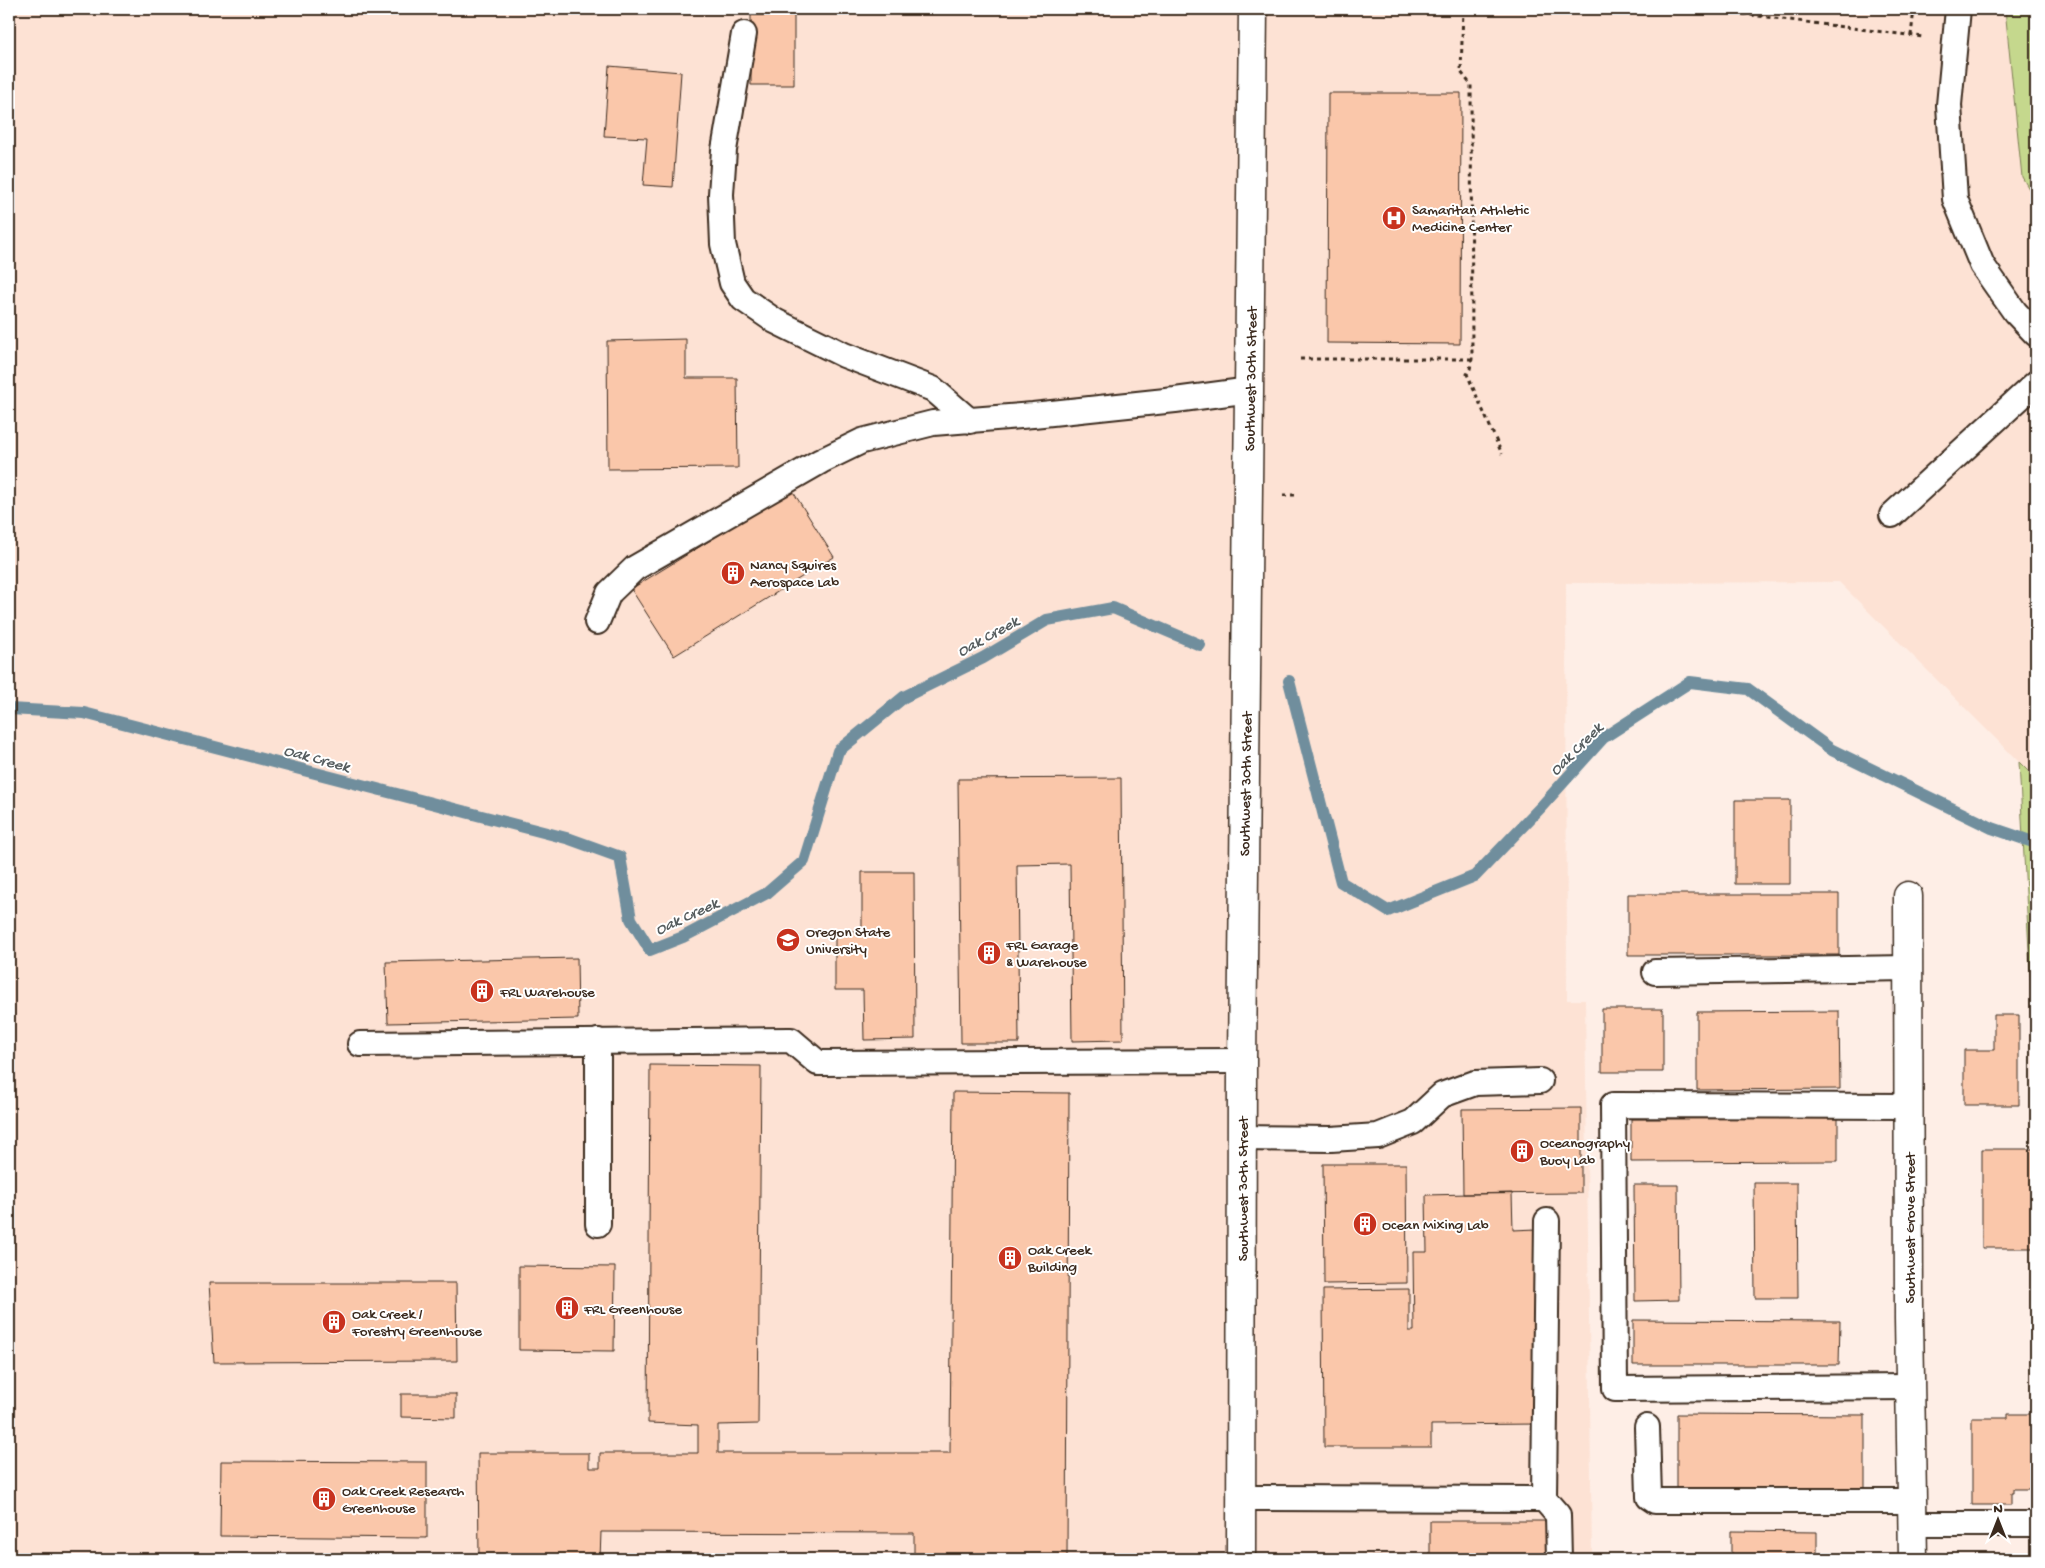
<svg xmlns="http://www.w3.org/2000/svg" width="2045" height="1568" viewBox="0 0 2045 1568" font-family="'Gochi Hand',sans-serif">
<rect width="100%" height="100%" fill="#feeee6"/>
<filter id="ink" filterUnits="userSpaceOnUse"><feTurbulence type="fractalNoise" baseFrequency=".02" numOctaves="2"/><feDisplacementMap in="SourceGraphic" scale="10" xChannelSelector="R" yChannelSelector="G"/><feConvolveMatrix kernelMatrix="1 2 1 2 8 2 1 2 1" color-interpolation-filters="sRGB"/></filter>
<g filter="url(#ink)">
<!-- built -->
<path fill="#fde2d4" d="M 9,9 L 2036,9 L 2036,779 L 1839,582 L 1566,583 L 1567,1000 L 1585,1000 L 1592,1559 L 9,1559 Z"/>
<!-- green -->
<path fill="#c5d88d" stroke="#808156" d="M 2005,9 L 2036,9 L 2036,201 L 2022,177 Z
M 2019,762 L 2036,779 L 2036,989 L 2031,989 Z"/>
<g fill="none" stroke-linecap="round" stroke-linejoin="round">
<!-- stream -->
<path stroke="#6f8e9d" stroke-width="12" d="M 1289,681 L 1341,882 L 1388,911 L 1475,876 L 1541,807 L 1603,738 L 1690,682 L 1748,689 L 1832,750 L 1992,828 L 2036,843
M 9,709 L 84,713 L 570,839 L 620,857 L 631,919 L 650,950 L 683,937 L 767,893 L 804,861 L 838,751 L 904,697 L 983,658 L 1047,620 L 1113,608 L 1200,645"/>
</g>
<!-- building -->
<path fill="#fac7aa" stroke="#3b2a1e" d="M 751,15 L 794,15 L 794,85 L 751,85 Z
M 609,66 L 681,72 L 673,187 L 643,185 L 647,138 L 604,136 Z
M 1328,93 L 1461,93 L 1460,344 L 1327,343 Z
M 686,339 L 686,378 L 737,378 L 738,468 L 608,469 L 607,341 Z
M 792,490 L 834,557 L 674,656 L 631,589 Z
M 1121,778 L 1123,1040 L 1072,1041 L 1070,864 L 1017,865 L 1019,1043 L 961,1043 L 958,779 Z
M 1735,800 L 1790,800 L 1790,884 L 1735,884 Z
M 862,872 L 914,872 L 915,1039 L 864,1040 L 863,990 L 835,990 L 835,931 L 862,931 Z
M 1628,894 L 1839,894 L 1839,955 L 1628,955 Z
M 577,958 L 578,1019 L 388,1023 L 386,962 Z
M 1602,1009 L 1663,1009 L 1663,1072 L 1602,1072 Z
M 1839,1011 L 1840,1089 L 1697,1090 L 1697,1012 Z
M 1994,1015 L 2019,1015 L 2019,1105 L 1964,1105 L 1964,1050 L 1994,1050 Z
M 650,1065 L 761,1066 L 758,1424 L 718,1425 L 718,1453 L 950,1453 L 953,1092 L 1069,1093 L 1067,1559 L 914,1559 L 914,1533 L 601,1532 L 600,1559 L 479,1559 L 478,1453 L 589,1453 L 589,1468 L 600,1468 L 600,1453 L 698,1453 L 698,1425 L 648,1423 Z
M 1581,1108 L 1581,1193 L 1463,1194 L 1462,1109 Z
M 1838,1118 L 1838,1161 L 1631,1162 L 1631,1119 Z
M 1982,1149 L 2036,1149 L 2036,1248 L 1982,1248 Z
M 1323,1164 L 1406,1164 L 1407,1283 L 1324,1284 Z
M 1754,1183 L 1797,1183 L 1798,1298 L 1755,1298 Z
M 1634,1185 L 1678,1185 L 1679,1300 L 1635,1301 Z
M 1512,1193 L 1513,1230 L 1537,1229 L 1538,1424 L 1431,1425 L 1431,1447 L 1324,1447 L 1323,1290 L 1409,1289 L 1409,1331 L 1414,1331 L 1413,1252 L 1427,1252 L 1426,1195 Z
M 519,1266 L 615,1267 L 614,1351 L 519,1350 Z
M 209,1283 L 456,1283 L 457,1361 L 214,1362 Z
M 1633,1320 L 1840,1321 L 1839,1365 L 1633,1365 Z
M 401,1394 L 456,1394 L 456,1418 L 401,1417 Z
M 1677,1414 L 1865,1415 L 1865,1494 L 1677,1494 Z
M 2008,1414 L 2036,1414 L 2036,1501 L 2035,1489 L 2013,1489 L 2013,1493 L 2011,1493 L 2011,1505 L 1972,1505 L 1972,1418 L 2008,1418 Z
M 221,1461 L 427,1462 L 427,1538 L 220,1536 Z
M 1430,1521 L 1550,1521 L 1550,1559 L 1430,1559 Z
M 1731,1531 L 1817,1532 L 1817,1559 L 1731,1559 Z
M 1410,1556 L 1410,1559 L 1322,1559 L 1322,1558 Z"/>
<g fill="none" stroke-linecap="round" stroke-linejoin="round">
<!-- lane casing -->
<g stroke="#3b2a1e" stroke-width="28">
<path id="lane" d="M 1958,9 L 1949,105 L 1955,199 L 1982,265 L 2015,312 L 2036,334
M 744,34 L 724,150 L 721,194 L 723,244 L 732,283 L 743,299 L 775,321 L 844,355 L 933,389 L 970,421
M 1892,515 L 2036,383
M 597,622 L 609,593 L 635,568 L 821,461 L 862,441 L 933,423 L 1033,415 L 1175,400 L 1250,390
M 1655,972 L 1908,968
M 598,1041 L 598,1224
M 360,1044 L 791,1040 L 818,1063 L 1242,1061
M 1909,1106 L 1613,1105 L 1615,1389 L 1911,1387
M 1242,1138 L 1331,1139 L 1378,1136 L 1413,1122 L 1442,1095 L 1475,1083 L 1540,1081
M 1647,1427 L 1649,1497 L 1655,1501 L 1913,1501
M 1241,1498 L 1544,1499 L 1547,1221
M 1544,1499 L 1558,1515 L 1559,1559
M 1913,1524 L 2036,1524"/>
</g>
<!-- street casing -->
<g stroke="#3b2a1e" stroke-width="31">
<path id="street" d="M 1908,896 L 1909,1319 L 1913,1559"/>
</g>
<!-- secondary casing -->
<g stroke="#3b2a1e" stroke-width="31">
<path id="secondary" d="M 1241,1559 L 1242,1061 L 1253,9"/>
</g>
<!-- path -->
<path stroke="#3b2a1e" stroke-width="3" stroke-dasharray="4 4" stroke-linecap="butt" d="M 1463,9 L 1461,72 L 1471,85 L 1472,359 L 1470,369 L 1467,374 L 1502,454
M 1703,9 L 1923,37
M 1911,36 L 1914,9
M 1300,359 L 1472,359
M 1283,495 L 1297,495"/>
<!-- lane -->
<use href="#lane" stroke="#fff" stroke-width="24"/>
<!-- street -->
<use href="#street" stroke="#fff" stroke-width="28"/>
<!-- secondary -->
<use href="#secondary" stroke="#fff" stroke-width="28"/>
</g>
</g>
<!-- icons -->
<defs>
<g id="hospital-disc" transform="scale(1.25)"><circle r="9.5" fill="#c8321e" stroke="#fff"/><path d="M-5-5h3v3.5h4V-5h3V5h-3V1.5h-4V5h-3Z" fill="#fff"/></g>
<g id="building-disc" transform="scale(1.25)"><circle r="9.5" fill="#c8321e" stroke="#fff"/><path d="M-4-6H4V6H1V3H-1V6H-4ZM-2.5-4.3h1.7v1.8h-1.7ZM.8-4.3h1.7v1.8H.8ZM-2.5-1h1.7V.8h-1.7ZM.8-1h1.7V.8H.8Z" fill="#fff"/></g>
<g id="university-disc" transform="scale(1.25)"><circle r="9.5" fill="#c8321e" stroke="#fff"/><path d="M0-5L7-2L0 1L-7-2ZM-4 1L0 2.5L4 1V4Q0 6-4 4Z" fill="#fff"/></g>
</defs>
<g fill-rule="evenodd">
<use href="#hospital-disc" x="1394" y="218"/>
<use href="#building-disc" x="733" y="573"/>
<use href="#university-disc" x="788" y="940"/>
<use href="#building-disc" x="989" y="953"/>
<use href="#building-disc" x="482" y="991"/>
<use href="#building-disc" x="1522" y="1151"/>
<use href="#building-disc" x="1365" y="1224"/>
<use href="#building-disc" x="1010" y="1258"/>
<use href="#building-disc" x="567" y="1308"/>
<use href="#building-disc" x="334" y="1322"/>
<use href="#building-disc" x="324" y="1499"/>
</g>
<g text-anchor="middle" stroke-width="4" stroke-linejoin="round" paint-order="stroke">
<!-- poi labels -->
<g font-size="15" fill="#3b2a1e" stroke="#fff" text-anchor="start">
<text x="1412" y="214">Samaritan Athletic<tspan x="1412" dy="17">Medicine Center</tspan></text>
<text x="750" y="569">Nancy Squires<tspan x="750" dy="17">Aerospace Lab</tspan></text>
<text x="806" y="936">Oregon State<tspan x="806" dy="17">University</tspan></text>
<text x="1006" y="949">FRL Garage<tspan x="1006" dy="17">&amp; Warehouse</tspan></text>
<text x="500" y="996">FRL Warehouse</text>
<text x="1540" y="1147">Oceanography<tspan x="1540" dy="17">Buoy Lab</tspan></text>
<text x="1382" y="1229">Ocean Mixing Lab</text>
<text x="1028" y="1254">Oak Creek<tspan x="1028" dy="17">Building</tspan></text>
<text x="584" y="1313">FRL Greenhouse</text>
<text x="352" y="1318">Oak Creek /<tspan x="352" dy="17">Forestry Greenhouse</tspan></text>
<text x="342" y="1495">Oak Creek Research<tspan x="342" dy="17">Greenhouse</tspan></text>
</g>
<!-- street labels -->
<g font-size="15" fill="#3b2a1e" stroke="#fff">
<text transform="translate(1250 379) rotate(-89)" y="5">Southwest 30th Street</text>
<text transform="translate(1245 784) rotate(-89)" y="5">Southwest 30th Street</text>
<text transform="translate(1242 1189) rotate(-90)" y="5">Southwest 30th Street</text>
<text transform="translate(1909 1228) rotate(-90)" y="5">Southwest Grove Street</text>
</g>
<!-- water labels -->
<g font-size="16" font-style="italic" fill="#555c5e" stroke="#fff">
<text transform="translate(987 635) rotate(-29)" y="6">Oak Creek</text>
<text transform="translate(1575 748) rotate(-45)" y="6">Oak Creek</text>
<text transform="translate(317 757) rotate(15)" y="6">Oak Creek</text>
<text transform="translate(686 915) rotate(-25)" y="6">Oak Creek</text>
</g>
</g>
<!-- margin -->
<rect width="2045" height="1568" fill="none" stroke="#fff" stroke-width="30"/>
<rect x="15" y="15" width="2015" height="1538" fill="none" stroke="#3b2a1e" stroke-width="2" filter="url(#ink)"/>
<!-- north arrow -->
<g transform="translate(1998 1520)" stroke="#ffffff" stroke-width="4" paint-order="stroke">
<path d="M0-4L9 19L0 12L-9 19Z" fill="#3b2a1e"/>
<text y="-8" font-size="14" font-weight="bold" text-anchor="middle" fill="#3b2a1e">N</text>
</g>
</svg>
